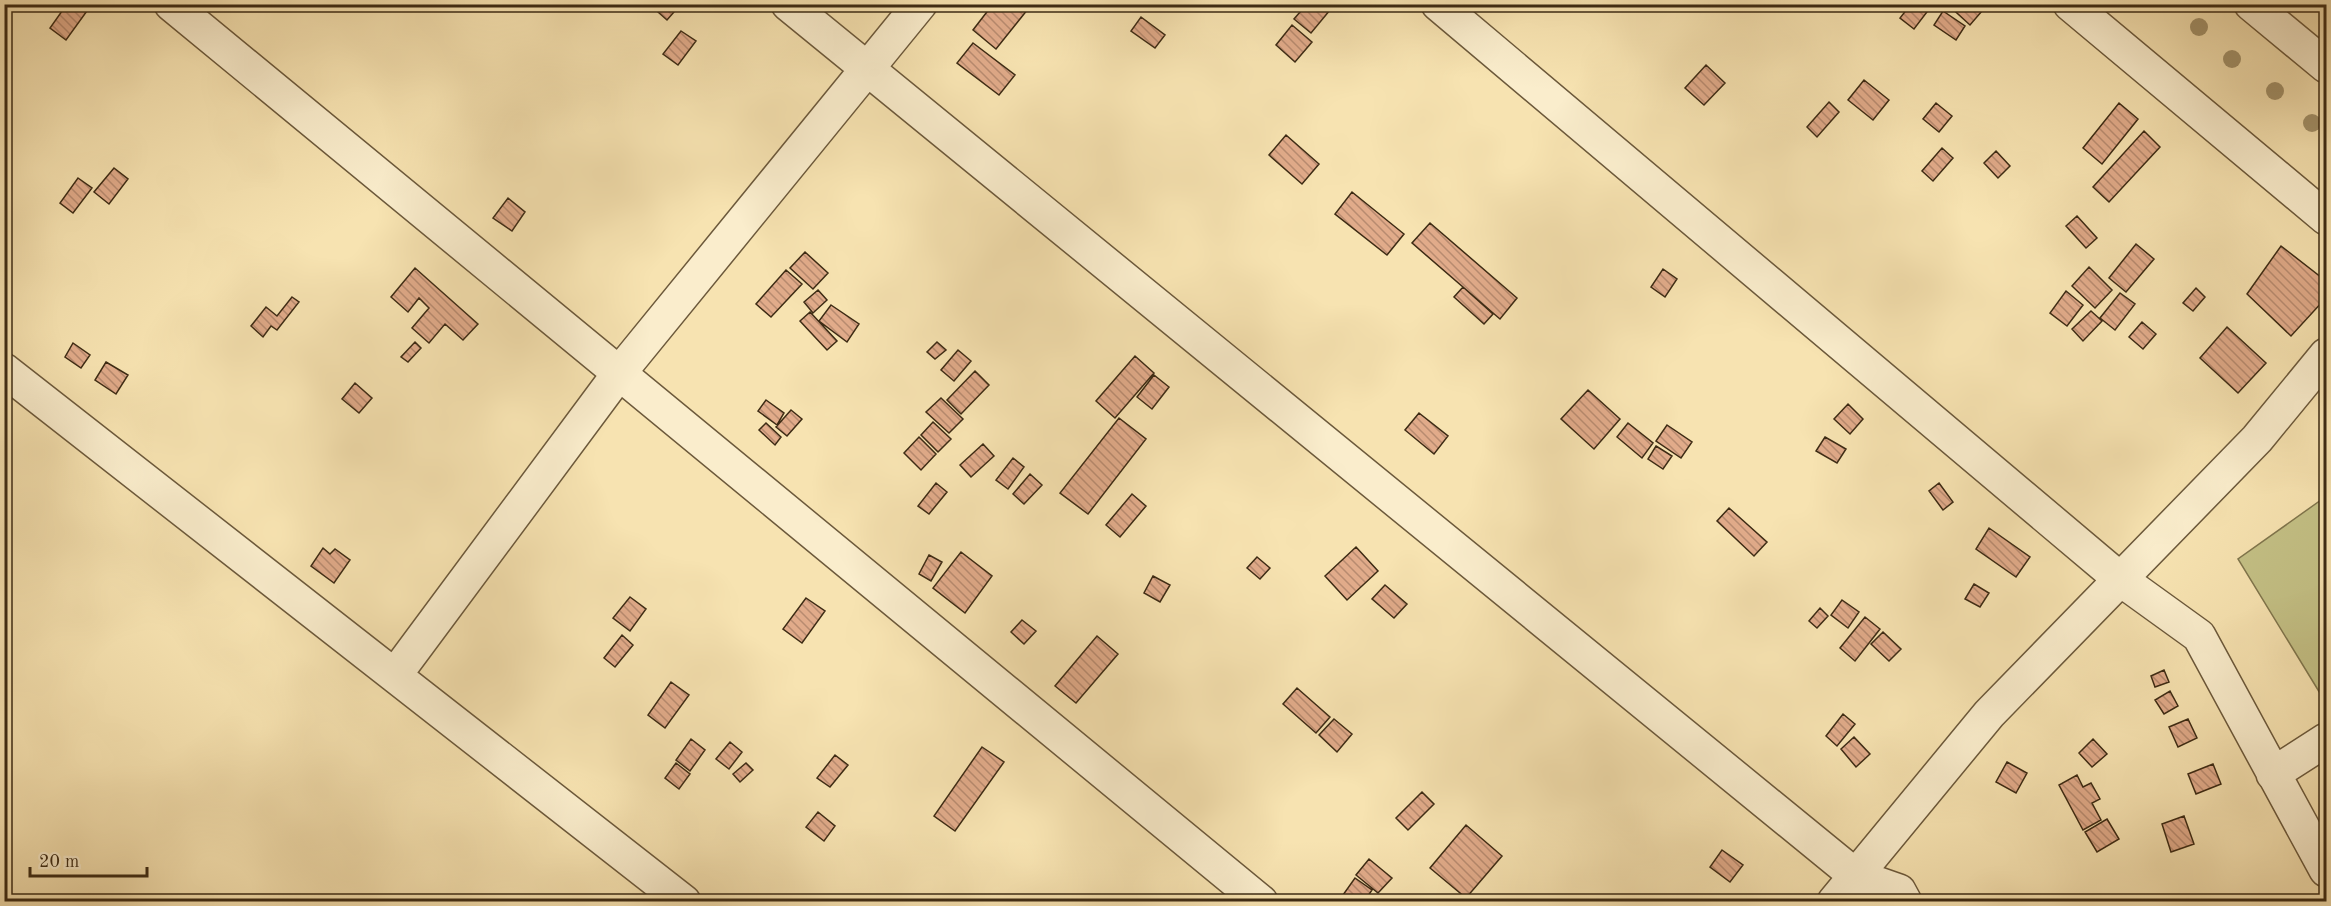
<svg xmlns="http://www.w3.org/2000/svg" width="2331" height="906" viewBox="0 0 2331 906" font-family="'Old Standard TT',serif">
<defs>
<pattern id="building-back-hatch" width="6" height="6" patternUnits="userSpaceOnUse" patternTransform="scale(1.5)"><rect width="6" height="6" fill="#e1ab8a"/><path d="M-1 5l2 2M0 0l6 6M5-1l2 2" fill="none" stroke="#b88b70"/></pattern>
</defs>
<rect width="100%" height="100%" fill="#f7e3b1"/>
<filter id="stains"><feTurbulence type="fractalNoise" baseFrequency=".00333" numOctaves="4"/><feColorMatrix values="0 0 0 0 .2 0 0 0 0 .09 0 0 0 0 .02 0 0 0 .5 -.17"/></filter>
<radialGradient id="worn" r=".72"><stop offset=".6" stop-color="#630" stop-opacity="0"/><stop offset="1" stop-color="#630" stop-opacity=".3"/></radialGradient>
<!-- park -->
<path fill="#c4c186" stroke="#80764d" stroke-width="1.5" d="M 2321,500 L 2326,508 L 2326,703 L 2238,559 Z"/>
<!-- building -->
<path fill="url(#building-back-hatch)" stroke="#3d2b14" stroke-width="1.5" d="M 67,4 L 92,4 L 66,40 L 50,28 Z
M 649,4 L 681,4 L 667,20 Z
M 993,4 L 1032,4 L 996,49 L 973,30 Z
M 1307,4 L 1335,4 L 1311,33 L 1294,19 Z
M 1911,4 L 1933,4 L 1914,29 L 1900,18 Z
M 1947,4 L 1988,4 L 1970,25 Z
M 1943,11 L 1965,26 L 1956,40 L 1934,25 Z
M 1141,17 L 1165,35 L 1155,48 L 1131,31 Z
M 1292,25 L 1312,42 L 1295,62 L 1276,45 Z
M 681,31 L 696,41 L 678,65 L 663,54 Z
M 973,43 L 1015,75 L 999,95 L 957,63 Z
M 1706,65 L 1725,83 L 1704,105 L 1685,88 Z
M 1864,80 L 1889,100 L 1873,120 L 1848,100 Z
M 1829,102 L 1839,112 L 1817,137 L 1807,127 Z
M 1936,103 L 1952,116 L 1939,132 L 1923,119 Z
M 2119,103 L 2138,119 L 2102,164 L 2083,148 Z
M 2144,131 L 2160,147 L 2109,202 L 2093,187 Z
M 1286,135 L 1319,164 L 1302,184 L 1269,155 Z
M 1942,148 L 1953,158 L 1933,181 L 1922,171 Z
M 1996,151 L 2010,166 L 1998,178 L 1984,163 Z
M 114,168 L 128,179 L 109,204 L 94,192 Z
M 78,178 L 92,188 L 73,213 L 60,203 Z
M 1352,192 L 1404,234 L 1387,255 L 1335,214 Z
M 508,198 L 525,212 L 512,231 L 493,218 Z
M 2077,216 L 2097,238 L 2086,248 L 2066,226 Z
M 1430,223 L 1517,298 L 1500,319 L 1412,243 Z
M 2136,244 L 2154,259 L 2126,292 L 2109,278 Z
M 2281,246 L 2326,281 L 2324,300 L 2291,336 L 2247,294 Z
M 805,252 L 828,273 L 813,289 L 790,268 Z
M 2089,267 L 2112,290 L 2095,308 L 2072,286 Z
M 415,268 L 478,324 L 463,340 L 445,324 L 429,343 L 412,328 L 429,308 L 419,298 L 408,312 L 391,297 Z
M 1663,269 L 1677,279 L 1665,297 L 1651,287 Z
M 786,270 L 802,284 L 771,317 L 756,304 Z
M 1463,287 L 1493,314 L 1484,324 L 1454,297 Z
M 2196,288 L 2205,297 L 2193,311 L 2183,303 Z
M 818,290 L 827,300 L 813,313 L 804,302 Z
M 2066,291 L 2083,305 L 2067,326 L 2050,313 Z
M 2120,293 L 2135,304 L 2115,330 L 2100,318 Z
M 292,297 L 299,302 L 277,330 L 271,326 L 263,337 L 251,326 L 266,307 L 277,316 Z
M 831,305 L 859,324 L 847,342 L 819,321 Z
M 2091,311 L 2102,321 L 2083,341 L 2072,329 Z
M 810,312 L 837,341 L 827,350 L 800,321 Z
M 2142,322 L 2156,334 L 2143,349 L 2129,337 Z
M 2227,327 L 2266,363 L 2238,393 L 2200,358 Z
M 415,342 L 421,348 L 408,362 L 401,357 Z
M 937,342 L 946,350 L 935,359 L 927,352 Z
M 73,343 L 90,355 L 81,368 L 65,357 Z
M 958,350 L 971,361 L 954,381 L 941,370 Z
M 1135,356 L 1154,373 L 1115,418 L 1096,401 Z
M 106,362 L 128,375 L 116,394 L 95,380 Z
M 975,371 L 989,385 L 961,414 L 947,400 Z
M 1154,375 L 1169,387 L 1152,409 L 1137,397 Z
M 355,383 L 372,398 L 359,413 L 342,399 Z
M 1588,390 L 1620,419 L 1594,449 L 1561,419 Z
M 941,398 L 963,419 L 949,433 L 926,412 Z
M 766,400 L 784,413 L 777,425 L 758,411 Z
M 1848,404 L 1863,419 L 1850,434 L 1834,419 Z
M 791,410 L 802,419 L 787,436 L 776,427 Z
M 1419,413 L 1448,436 L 1434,454 L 1405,430 Z
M 1119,418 L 1146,439 L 1088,514 L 1060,493 Z
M 933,422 L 951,439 L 938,452 L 921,435 Z
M 766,423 L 781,437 L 775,445 L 759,430 Z
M 1628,423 L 1653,443 L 1642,458 L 1617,437 Z
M 1667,425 L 1692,442 L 1681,458 L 1656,441 Z
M 919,437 L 936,454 L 921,470 L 904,453 Z
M 1825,437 L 1846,449 L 1837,463 L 1816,451 Z
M 983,444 L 994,456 L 971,477 L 960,465 Z
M 1656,446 L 1672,456 L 1663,469 L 1648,459 Z
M 1013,458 L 1024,467 L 1008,489 L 996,480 Z
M 1030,474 L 1042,485 L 1024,504 L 1013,494 Z
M 936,483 L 947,492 L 929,514 L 918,506 Z
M 1939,483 L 1953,502 L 1943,510 L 1929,491 Z
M 1132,494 L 1146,506 L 1120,537 L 1106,525 Z
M 1729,508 L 1767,542 L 1754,556 L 1717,521 Z
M 1989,528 L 2030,557 L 2016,577 L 1976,549 Z
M 1356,547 L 1378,571 L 1347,600 L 1325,576 Z
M 323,548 L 330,554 L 335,549 L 350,560 L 334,583 L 311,566 Z
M 961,552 L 992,576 L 965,613 L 933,588 Z
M 929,555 L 942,562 L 931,581 L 919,574 Z
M 1257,557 L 1270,568 L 1260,579 L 1247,568 Z
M 1153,576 L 1170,585 L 1160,602 L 1144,593 Z
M 1974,584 L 1989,593 L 1980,607 L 1965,599 Z
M 1385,585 L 1407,604 L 1394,618 L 1372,599 Z
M 630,597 L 646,609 L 630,631 L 613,618 Z
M 806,598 L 825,611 L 802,643 L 783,629 Z
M 1842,600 L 1859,612 L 1848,628 L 1831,615 Z
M 1820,608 L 1828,616 L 1817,628 L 1809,621 Z
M 1865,617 L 1880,629 L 1855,661 L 1840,648 Z
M 1022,620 L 1036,631 L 1024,644 L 1011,632 Z
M 1883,632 L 1901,649 L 1889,661 L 1871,644 Z
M 622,635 L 633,645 L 615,667 L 604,658 Z
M 1097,636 L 1118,654 L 1076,703 L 1055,686 Z
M 2164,670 L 2169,682 L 2155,687 L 2151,676 Z
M 671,682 L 689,695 L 665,728 L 648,715 Z
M 1297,688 L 1330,717 L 1316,733 L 1283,704 Z
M 2170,691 L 2178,706 L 2164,714 L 2155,700 Z
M 1843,714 L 1855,724 L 1837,746 L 1826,736 Z
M 1334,719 L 1352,734 L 1337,752 L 1319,735 Z
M 2188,719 L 2197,738 L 2178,747 L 2169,727 Z
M 1854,737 L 1870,754 L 1856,767 L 1841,749 Z
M 691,739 L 705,750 L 690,771 L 676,760 Z
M 2093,739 L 2107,754 L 2092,767 L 2079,753 Z
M 730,742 L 742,752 L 729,769 L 716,759 Z
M 982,747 L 1004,762 L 955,831 L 934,816 Z
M 835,755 L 848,765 L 830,787 L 817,778 Z
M 2007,762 L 2027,773 L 2016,793 L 1996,782 Z
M 676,763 L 690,774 L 679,789 L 665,778 Z
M 746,763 L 753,770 L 740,782 L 733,774 Z
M 2213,764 L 2221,784 L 2196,794 L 2188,774 Z
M 2077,775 L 2083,787 L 2091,783 L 2100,799 L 2092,803 L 2101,820 L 2083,830 L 2059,785 Z
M 1422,792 L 1434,804 L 1408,830 L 1396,818 Z
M 818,812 L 835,826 L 824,841 L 806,827 Z
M 2184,816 L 2194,844 L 2171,852 L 2162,824 Z
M 2107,819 L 2119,839 L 2097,852 L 2085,832 Z
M 1466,825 L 1502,856 L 1466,898 L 1430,868 Z
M 1722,850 L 1743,865 L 1730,882 L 1710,867 Z
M 1369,859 L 1392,878 L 1378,893 L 1356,875 Z
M 1355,878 L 1372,890 L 1364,902 L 1338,902 Z"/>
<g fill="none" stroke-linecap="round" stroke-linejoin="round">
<!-- minor casing -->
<g stroke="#6c593b" stroke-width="36">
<path id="minor" d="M 171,4 L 1261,902
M 788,4 L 1856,876 L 1899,891 L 1905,902
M 1438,4 L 2120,579 L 2199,636 L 2326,870
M 2070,4 L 2326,218
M 2251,4 L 2326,66
M 4,370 L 684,902
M 395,675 L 620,372 L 920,4
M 2273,774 L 2326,740
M 1834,902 L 1989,714 L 2257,439 L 2326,355"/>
</g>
<!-- minor -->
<use href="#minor" stroke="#faedcc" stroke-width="33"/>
</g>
<!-- trees -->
<g fill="#a3926a">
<circle cx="2199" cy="27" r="9"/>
<circle cx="2232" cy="59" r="9"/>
<circle cx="2275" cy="91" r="9"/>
<circle cx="2312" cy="123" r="9"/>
</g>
<!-- margin -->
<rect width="2331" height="906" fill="none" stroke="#f7e3b1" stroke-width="24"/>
<rect x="6" y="6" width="2319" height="894" fill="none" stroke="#3d2b14" stroke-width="3"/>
<rect x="12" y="12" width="2307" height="882" fill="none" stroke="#3d2b14" stroke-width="1.5"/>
<!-- scale -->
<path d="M30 867v9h117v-9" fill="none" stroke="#3d2b14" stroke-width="3"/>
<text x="39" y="867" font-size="18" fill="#3d2b14" stroke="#faedcc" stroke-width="4.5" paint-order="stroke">20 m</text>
<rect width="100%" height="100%" filter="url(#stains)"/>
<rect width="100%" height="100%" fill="url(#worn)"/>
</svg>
